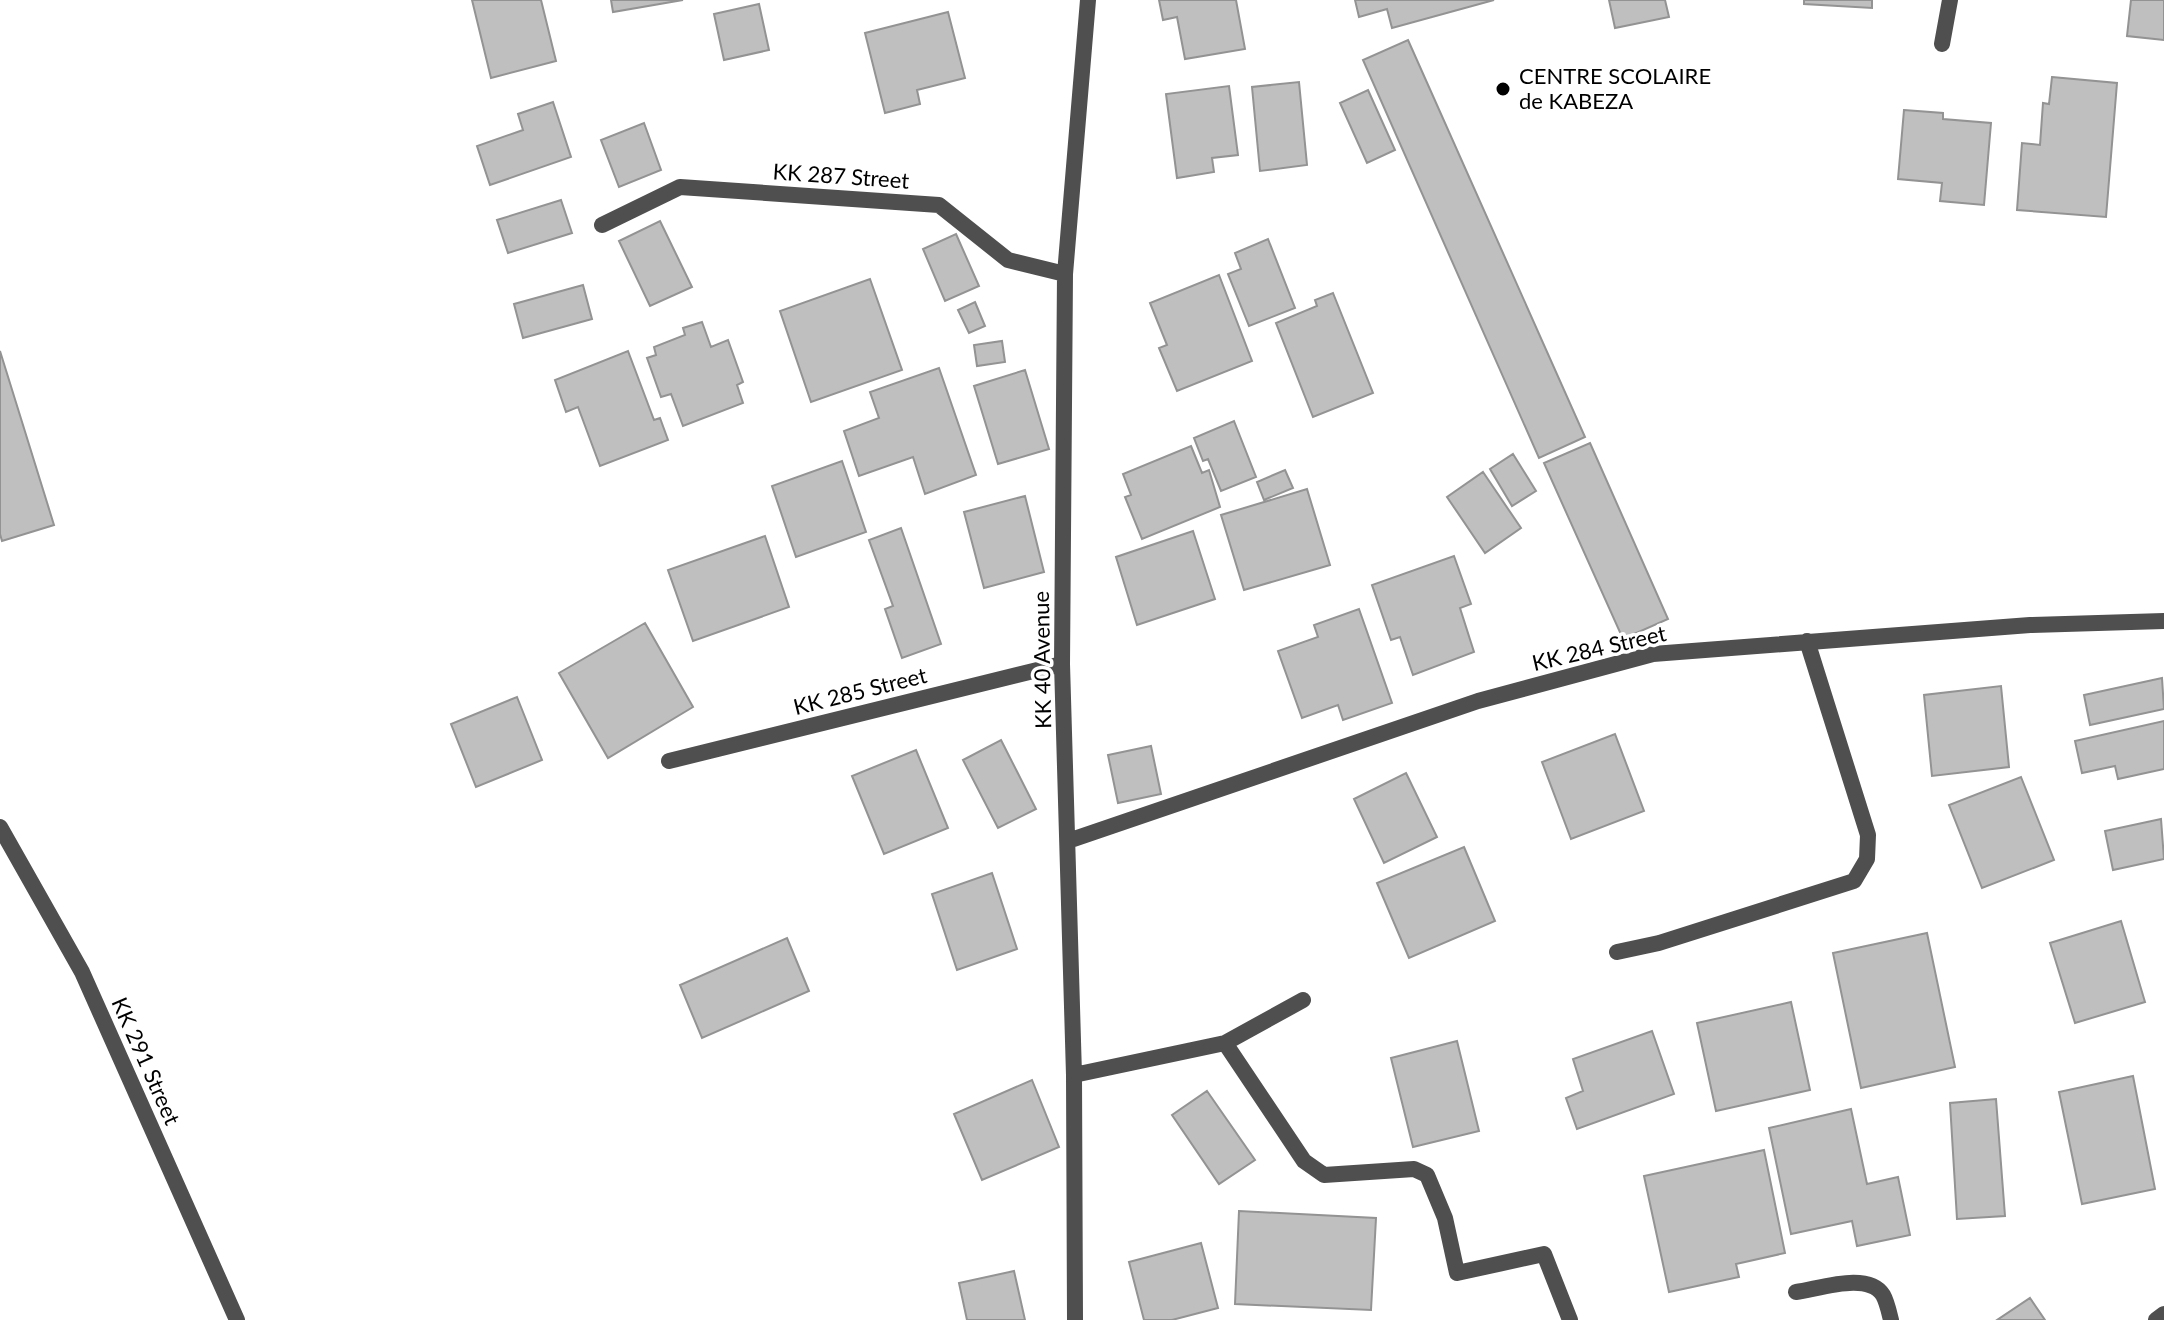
<svg xmlns="http://www.w3.org/2000/svg" width="2164" height="1320" viewBox="0 0 2164 1320" font-family="Lato,sans-serif">
<rect width="100%" height="100%" fill="#fff"/>
<!-- building -->
<path fill="#bfbfbf" stroke="#939393" stroke-width="2" d="M 472,0 L 541,0 L 556,61 L 491,78 Z
M 611,0 L 683,0 L 613,12 Z
M 1159,0 L 1236,0 L 1245,49 L 1185,59 L 1177,17 L 1163,20 Z
M 1355,0 L 1494,0 L 1392,28 L 1387,9 L 1359,17 Z
M 1609,0 L 1665,0 L 1669,17 L 1615,28 Z
M 1804,0 L 1872,0 L 1872,8 L 1804,4 Z
M 2131,0 L 2164,0 L 2164,40 L 2127,36 Z
M 759,4 L 769,50 L 724,60 L 714,14 Z
M 948,12 L 965,78 L 917,90 L 920,104 L 885,113 L 865,33 Z
M 1408,40 L 1585,437 L 1539,458 L 1363,60 Z
M 2052,77 L 2117,83 L 2106,217 L 2017,210 L 2022,143 L 2040,145 L 2043,103 L 2049,104 Z
M 1299,82 L 1307,165 L 1260,171 L 1252,87 Z
M 1229,86 L 1238,155 L 1212,158 L 1214,172 L 1177,178 L 1166,94 Z
M 1368,90 L 1395,150 L 1367,163 L 1340,103 Z
M 553,102 L 571,157 L 490,185 L 477,146 L 523,130 L 518,114 Z
M 1904,110 L 1943,113 L 1943,119 L 1991,123 L 1984,205 L 1940,201 L 1942,183 L 1898,179 Z
M 644,123 L 661,170 L 619,187 L 601,140 Z
M 561,200 L 572,233 L 508,253 L 497,220 Z
M 660,221 L 692,287 L 650,306 L 619,241 Z
M 956,234 L 979,286 L 945,301 L 923,249 Z
M 1268,239 L 1295,308 L 1249,326 L 1228,274 L 1241,269 L 1235,253 Z
M 1219,275 L 1252,361 L 1177,391 L 1159,348 L 1167,345 L 1150,303 Z
M 870,279 L 902,370 L 811,402 L 780,311 Z
M 583,285 L 592,319 L 523,338 L 514,304 Z
M 1333,293 L 1373,393 L 1313,417 L 1276,323 L 1317,306 L 1315,300 Z
M 975,302 L 985,326 L 969,333 L 958,310 Z
M 702,322 L 711,347 L 728,340 L 743,382 L 737,385 L 743,403 L 683,426 L 671,394 L 661,397 L 647,358 L 656,355 L 654,347 L 685,335 L 683,328 Z
M 1002,341 L 1005,362 L 977,366 L 974,345 Z
M 0,351 L 54,525 L 2,541 L 0,534 Z
M 628,351 L 654,420 L 660,418 L 668,440 L 600,466 L 578,407 L 566,412 L 555,380 Z
M 939,368 L 976,475 L 925,494 L 913,457 L 859,476 L 844,431 L 879,418 L 870,392 Z
M 1025,370 L 1049,449 L 998,464 L 974,386 Z
M 1234,421 L 1256,477 L 1221,491 L 1208,459 L 1203,461 L 1194,438 Z
M 1590,443 L 1668,619 L 1623,639 L 1544,463 Z
M 1191,446 L 1202,473 L 1209,470 L 1220,507 L 1142,539 L 1125,497 L 1131,495 L 1123,474 Z
M 1513,454 L 1536,491 L 1512,506 L 1490,469 Z
M 842,461 L 866,532 L 796,557 L 772,486 Z
M 1285,470 L 1293,488 L 1264,500 L 1257,482 Z
M 1483,472 L 1521,528 L 1485,553 L 1447,497 Z
M 1307,489 L 1330,565 L 1244,590 L 1221,515 Z
M 1025,496 L 1044,572 L 984,588 L 964,512 Z
M 901,528 L 941,644 L 902,658 L 885,609 L 893,606 L 869,540 Z
M 1193,531 L 1215,599 L 1137,625 L 1116,557 Z
M 765,536 L 789,607 L 693,641 L 668,570 Z
M 1454,556 L 1471,604 L 1460,608 L 1474,652 L 1413,675 L 1400,637 L 1391,640 L 1372,585 Z
M 1359,609 L 1392,703 L 1343,720 L 1338,705 L 1302,718 L 1278,651 L 1318,637 L 1314,625 Z
M 645,623 L 693,707 L 608,758 L 559,673 Z
M 2162,678 L 2164,709 L 2090,725 L 2084,695 Z
M 2001,686 L 2009,767 L 1932,776 L 1924,695 Z
M 517,697 L 542,760 L 476,787 L 451,724 Z
M 2164,721 L 2164,769 L 2118,779 L 2115,766 L 2082,773 L 2075,741 Z
M 1615,734 L 1644,811 L 1571,839 L 1542,762 Z
M 1001,740 L 1036,809 L 998,828 L 963,760 Z
M 1151,746 L 1161,794 L 1118,803 L 1108,755 Z
M 916,750 L 948,828 L 884,854 L 852,776 Z
M 1406,773 L 1437,837 L 1384,863 L 1354,799 Z
M 2021,777 L 2054,860 L 1982,888 L 1949,805 Z
M 2161,819 L 2164,859 L 2113,870 L 2105,831 Z
M 1464,847 L 1495,921 L 1409,958 L 1377,883 Z
M 992,873 L 1017,949 L 957,970 L 932,894 Z
M 2121,921 L 2145,1002 L 2075,1023 L 2050,943 Z
M 1927,933 L 1955,1067 L 1861,1088 L 1833,953 Z
M 787,938 L 809,991 L 702,1038 L 680,985 Z
M 1791,1002 L 1810,1090 L 1716,1111 L 1697,1023 Z
M 1652,1031 L 1674,1094 L 1577,1129 L 1566,1098 L 1583,1091 L 1573,1059 Z
M 1457,1041 L 1479,1131 L 1413,1147 L 1391,1058 Z
M 2133,1076 L 2155,1189 L 2082,1204 L 2059,1092 Z
M 1032,1080 L 1059,1147 L 982,1180 L 954,1114 Z
M 1207,1091 L 1255,1160 L 1219,1184 L 1172,1115 Z
M 1996,1099 L 2005,1216 L 1957,1219 L 1950,1103 Z
M 1851,1109 L 1867,1184 L 1898,1177 L 1910,1235 L 1857,1246 L 1852,1221 L 1791,1234 L 1769,1128 Z
M 1764,1150 L 1785,1253 L 1736,1264 L 1739,1277 L 1669,1292 L 1644,1176 Z
M 1239,1211 L 1376,1218 L 1371,1310 L 1235,1304 Z
M 1201,1243 L 1218,1308 L 1172,1320 L 1144,1320 L 1129,1262 Z
M 1014,1271 L 1025,1320 L 967,1320 L 959,1283 Z
M 2030,1298 L 2045,1320 L 1997,1320 Z"/>
<g fill="none" stroke-linecap="round" stroke-linejoin="round">
<!-- service -->
<path stroke="#4f4f4f" stroke-width="16" d="M 1942,44 L 1950,0"/>
<!-- minor -->
<path stroke="#4f4f4f" stroke-width="16" d="M 602,225 L 680,187 L 939,205 L 1008,260 L 1065,274
M 669,761 L 1062,664
M 0,827 L 82,972 L 237,1320
M 1068,841 L 1478,701 L 1653,654 L 2030,625 L 2164,621
M 1617,952 L 1659,943 L 1854,881 L 1867,859 L 1868,835 L 1807,641
M 1225,1043 L 1304,1161 L 1324,1175 L 1414,1169 L 1427,1175 L 1445,1218 L 1457,1273 L 1544,1254 L 1570,1320
M 1074,1075 L 1225,1043 L 1303,1000
M 1796,1292 C 1819,1289 1868,1271 1883,1295 C 1887,1302 1889,1312 1891,1320
M 1075,1320 L 1074,1075 L 1062,664 L 1065,274 L 1088,0
M 2156,1320 L 2164,1314"/>
</g>
<!-- markers -->
<circle fill="#000" stroke="#fff" stroke-width="3" cx="1503" cy="89" r="8"/>
<g text-anchor="middle" stroke-width="7" stroke-linejoin="round" paint-order="stroke">
<!-- poi labels -->
<g font-size="22" fill="#000" stroke="#fff" text-anchor="start">
<text x="1519" y="84">CENTRE SCOLAIRE<tspan x="1519" dy="25">de KABEZA</tspan></text>
</g>
<!-- street labels -->
<g font-size="22" fill="#000" stroke="#fff">
<text transform="translate(841 176) rotate(4)" y="8">KK 287 Street</text>
<text transform="translate(1599 648) rotate(-13)" y="8">KK 284 Street</text>
<text transform="translate(1042 660) rotate(-91)" y="8">KK 40 Avenue</text>
<text transform="translate(860 691) rotate(-14)" y="8">KK 285 Street</text>
<text transform="translate(146 1061) rotate(66)" y="8">KK 291 Street</text>
</g>
</g>
</svg>
